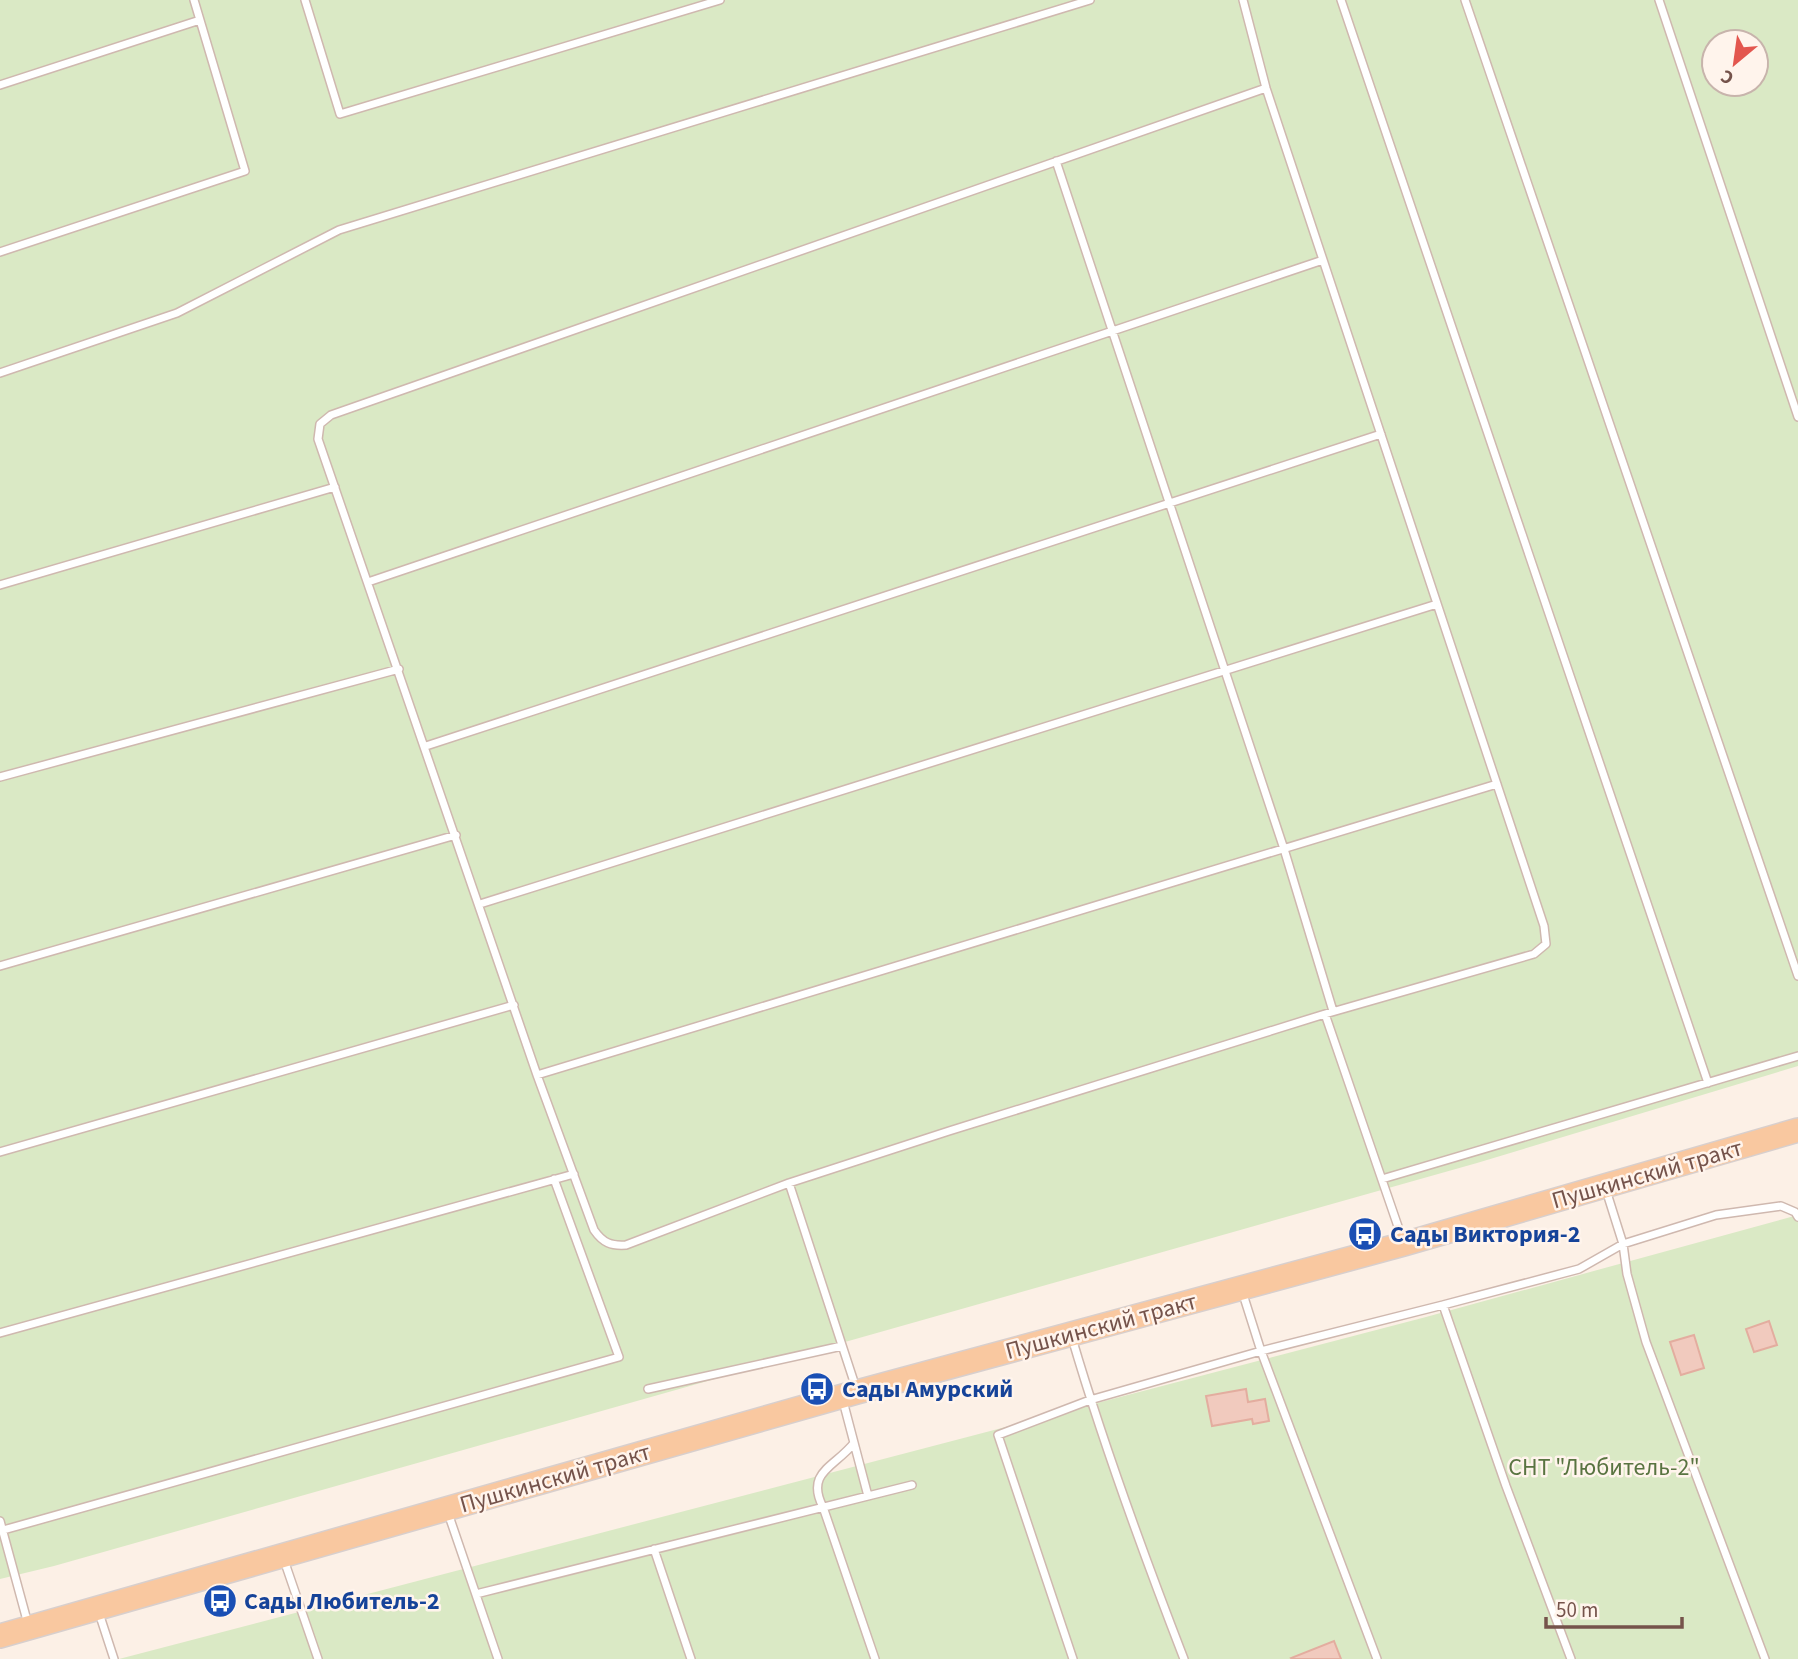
<svg xmlns="http://www.w3.org/2000/svg" width="1798" height="1659" viewBox="0 0 1798 1659" font-family="'Source Sans 3',sans-serif">
<rect width="100%" height="100%" fill="#fcf0e6"/>
<!-- green -->
<path fill="#dae9c5" fill-rule="evenodd" d="M 0,0 L 1798,0 L 1798,1066 L 1477,1163 L 54,1566 L 0,1579 ZM 1714,42 L 1756,42 L 1756,84 L 1714,84 Z
M 1798,1215 L 1798,1659 L 119,1659 L 1426,1317 Z"/>
<!-- building -->
<path fill="#f1cabe" stroke="#e3ad9f" stroke-width="2" d="M 1769,1321 L 1777,1345 L 1754,1352 L 1746,1329 Z
M 1694,1335 L 1704,1368 L 1681,1375 L 1670,1342 Z
M 1246,1389 L 1248,1402 L 1265,1399 L 1269,1421 L 1253,1424 L 1252,1419 L 1212,1426 L 1206,1396 Z
M 1334,1641 L 1341,1659 L 1292,1659 L 1291,1658 Z"/>
<g fill="none" stroke-linecap="round" stroke-linejoin="round">
<!-- lane casing -->
<g stroke="#cfb8af" stroke-width="10">
<path id="lane" d="M 305,0 L 340,114 L 720,0
M 1243,0 L 1266,88 L 1544,926 L 1546,944 L 1534,954 L 1325,1014 L 949,1131 L 789,1183 L 626,1245 C 611,1246 603,1243 594,1230 L 537,1075 L 318,439 L 320,424 L 331,415 L 1266,88
M 1341,0 L 1708,1083
M 1465,0 L 1798,976
M 1659,0 L 1798,417
M 0,85 L 200,20
M 1056,161 L 1284,849 L 1333,1011
M 0,252 L 245,171 L 194,0
M 0,373 L 177,313 L 339,230 L 1090,0
M 368,582 L 1323,260
M 0,585 L 335,487
M 426,746 L 1381,434
M 0,777 L 399,669
M 480,904 L 1437,604
M 0,966 L 456,835
M 1325,1014 L 1403,1241
M 537,1075 L 1497,784
M 0,1152 L 514,1005
M 1382,1179 L 1798,1056
M 789,1183 L 856,1388
M 1606,1190 L 1623,1244 L 1627,1274 L 1646,1342 L 1765,1659
M 1242,1291 L 1261,1351 L 1377,1659
M 1443,1305 L 1579,1269 L 1623,1244 L 1716,1215 L 1781,1206 L 1795,1212 L 1798,1217
M 0,1333 L 574,1174
M 1072,1338 C 1104,1447 1143,1553 1184,1659
M 648,1389 L 842,1346
M 843,1401 L 868,1496
M 854,1443 C 835,1467 805,1472 823,1507 L 875,1659
M 448,1513 L 498,1659
M 0,1521 L 28,1624
M 0,1531 L 619,1357 L 554,1179
M 654,1549 L 691,1659
M 284,1560 L 318,1659
M 476,1594 L 912,1485
M 99,1613 L 114,1659
M 1073,1659 L 998,1435 L 1090,1400 L 1261,1351 L 1443,1305 L 1506,1486 L 1571,1659"/>
</g>
<!-- primary casing -->
<g stroke="#d8cfcd" stroke-width="26">
<path id="primary" d="M 0,1636 L 857,1392 L 1404,1244 L 1798,1130"/>
</g>
<!-- lane -->
<use href="#lane" stroke="#fff" stroke-width="7"/>
<!-- primary -->
<use href="#primary" stroke="#f9c8a0" stroke-width="23"/>
</g>
<!-- icons -->
<defs>
<g id="bus-disc" transform="scale(1.75)"><circle r="9.5" fill="#1a4fb4" stroke="#fff4ec"/><path d="M-5-6H5V4H4V6H2V4H-2V6H-4V4H-5ZM-3.5-4V0h7V-4ZM-3.5 1.2v1.5H-2V1.2ZM2 1.2v1.5H3.5V1.2Z" fill="#fff"/></g>
</defs>
<g fill-rule="evenodd">
<use href="#bus-disc" x="1365" y="1234"/>
<use href="#bus-disc" x="817" y="1389"/>
<use href="#bus-disc" x="220" y="1601"/>
</g>
<g text-anchor="middle" stroke-width="5" stroke-linejoin="round" paint-order="stroke">
<!-- street labels -->
<g font-size="24" fill="#75534b" stroke="#fff4ec">
<text transform="translate(1647 1174) rotate(-16)" y="8">Пушкинский тракт</text>
<text transform="translate(1101 1326) rotate(-15)" y="8">Пушкинский тракт</text>
<text transform="translate(555 1478) rotate(-16)" y="8">Пушкинский тракт</text>
</g>
<!-- transit labels -->
<g font-size="24" font-weight="bold" fill="#164399" stroke="#fff4ec" text-anchor="start">
<text x="1390" y="1242">Сады Виктория-2</text>
<text x="842" y="1397">Сады Амурский</text>
<text x="244" y="1609">Сады Любитель-2</text>
</g>
<!-- park labels -->
<g font-size="24" fill="#597441" stroke="#fff4ec">
<text x="1604" y="1475">СНТ "Любитель-2"</text>
</g>
</g>
<!-- north arrow -->
<g transform="translate(1735 63) rotate(209)"><circle r="33" fill="#fff4ec" stroke="#c8b4ac" stroke-width="2"/>
<path d="M0-5L12 26L0 18L-12 26Z" fill="#e3564e"/>
<text y="-10" font-size="19" font-weight="bold" text-anchor="middle" fill="#75534b">С</text>
</g>
<!-- scale -->
<path d="M1546 1617v10h136v-10" fill="none" stroke="#75534b" stroke-width="3.5"/>
<text x="1556" y="1617" font-size="21" fill="#75534b" stroke="#fff4ec" stroke-width="5" paint-order="stroke">50 m</text>
</svg>
